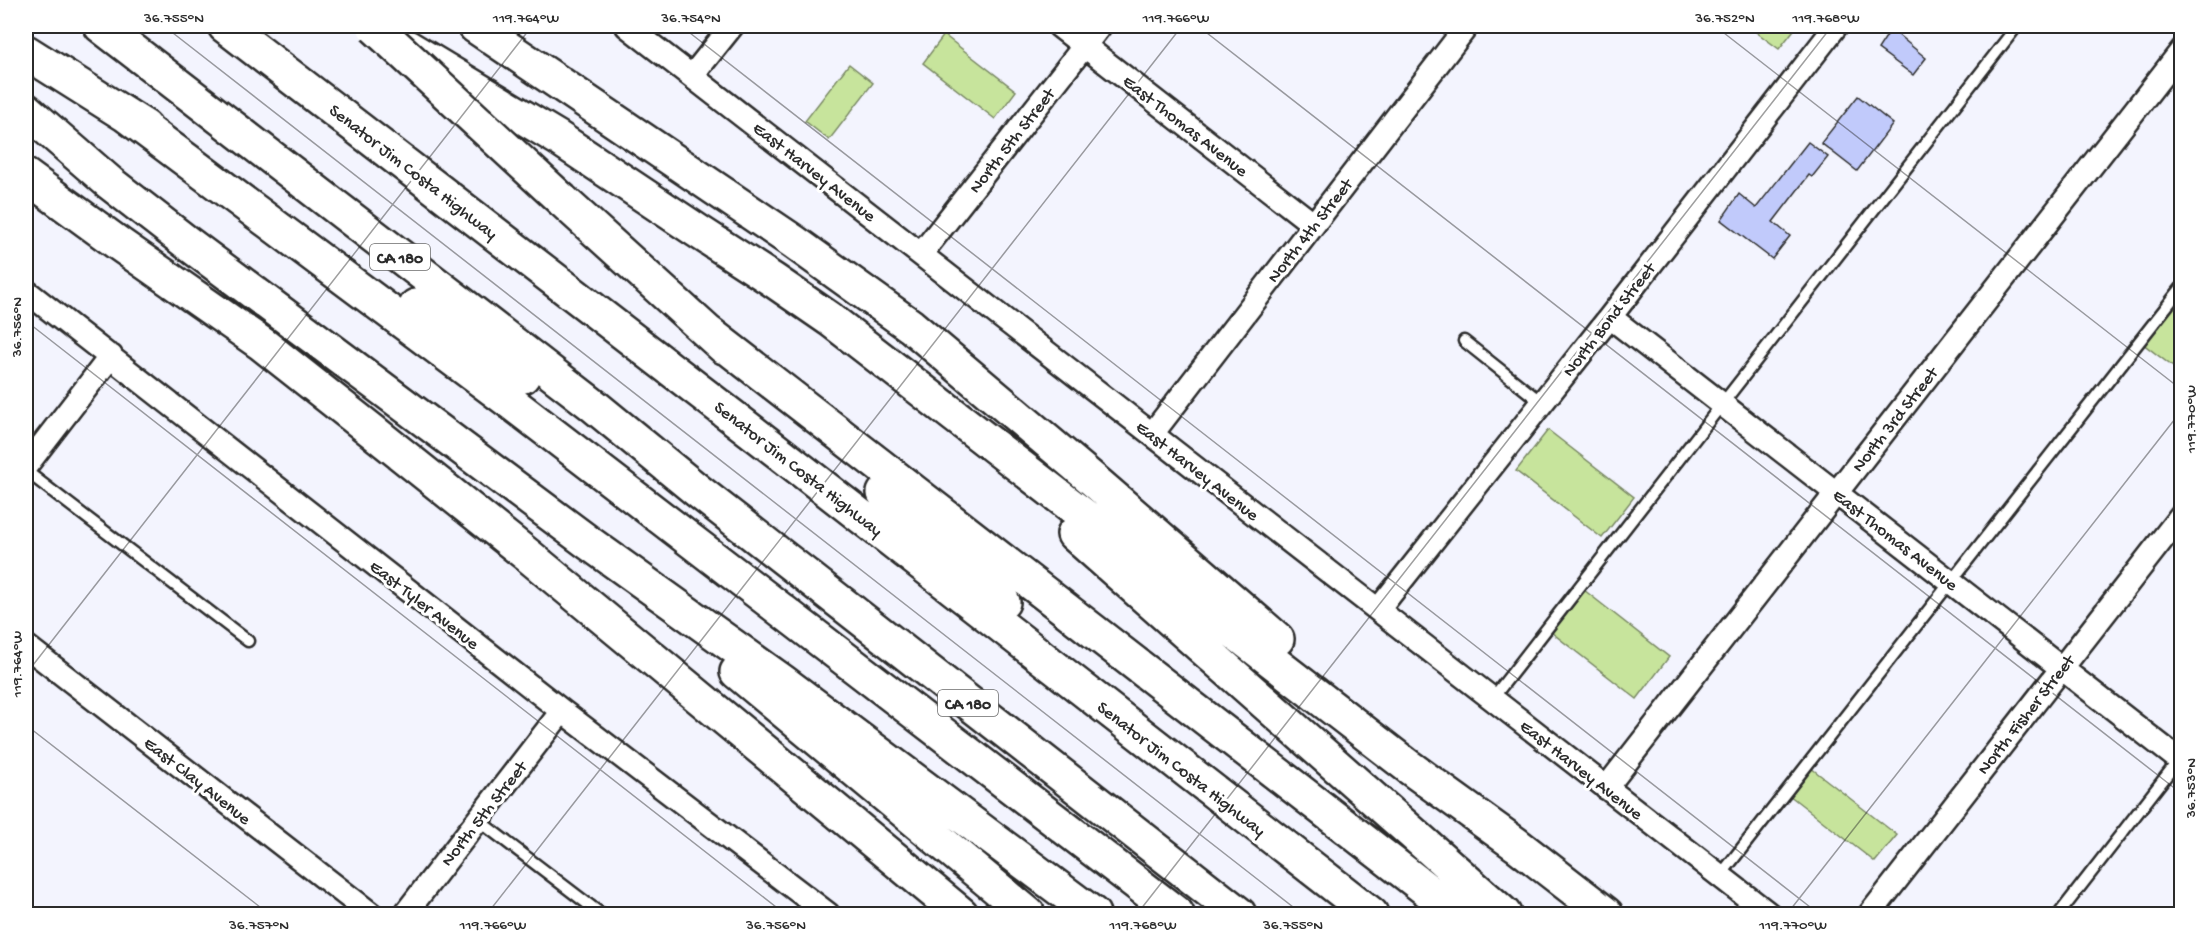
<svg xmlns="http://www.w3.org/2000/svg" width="2207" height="940" viewBox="0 0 2207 940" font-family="'Gochi Hand',sans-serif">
<rect width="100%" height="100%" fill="#f3f4fe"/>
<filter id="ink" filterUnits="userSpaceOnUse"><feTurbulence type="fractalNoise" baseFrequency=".0167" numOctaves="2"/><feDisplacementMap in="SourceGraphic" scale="12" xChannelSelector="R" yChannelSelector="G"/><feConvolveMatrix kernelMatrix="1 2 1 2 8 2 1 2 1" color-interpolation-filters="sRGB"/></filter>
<g filter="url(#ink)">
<!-- green -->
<path fill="#c7e49c" stroke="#798864" stroke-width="1.5" d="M 1748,26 L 1797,26 L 1779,49 Z
M 944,35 L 1016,91 L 995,119 L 923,63 Z
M 849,64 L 873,83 L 829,140 L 805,121 Z
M 2181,292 L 2181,373 L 2142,343 Z
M 1548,430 L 1634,497 L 1602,538 L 1516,471 Z
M 1584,590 L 1669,657 L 1637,699 L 1551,632 Z
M 1811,768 L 1897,835 L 1875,862 L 1789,795 Z"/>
<!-- building -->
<path fill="#c1cafb" stroke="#2b2b2b" stroke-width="1.5" d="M 1891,29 L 1926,58 L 1913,75 L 1878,49 Z
M 1858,96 L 1893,124 L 1857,171 L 1821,143 Z
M 1808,142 L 1828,157 L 1812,177 L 1809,175 L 1773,222 L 1790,236 L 1772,259 L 1721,220 L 1739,194 L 1756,208 Z"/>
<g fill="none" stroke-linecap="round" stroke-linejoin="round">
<!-- lane casing -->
<g stroke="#2b2b2b" stroke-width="15">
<path id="lane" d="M 1464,341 L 1542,403
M 26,471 L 248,641
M 1492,699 L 2017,26
M 478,820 L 601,914
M 1720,876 L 2182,287
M 2059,914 L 2181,757"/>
</g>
<!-- street casing -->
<g stroke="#2b2b2b" stroke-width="27">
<path id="street" d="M 627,26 L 1769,914
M 1059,26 L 1313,224
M 692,76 L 732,26
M 921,254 L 1100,26
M 26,291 L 562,711 L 828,914
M 1610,317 L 2182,762
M 1152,434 L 1467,26
M 26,466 L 111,356
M 1378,610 L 1610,317 L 1836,26
M 26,646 L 371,914
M 1606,788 L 2182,50
M 405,914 L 562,711
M 1870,914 L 2182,514"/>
</g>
<!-- highway casing -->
<g stroke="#2b2b2b" stroke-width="38">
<path id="highway" d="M 101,26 L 593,405 L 698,491 L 1239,914
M 225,26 L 781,454 L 1371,914
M 475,26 L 794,242 L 911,326 L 1098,484 L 1277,639
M 407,47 L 558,138 L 696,230 L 773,280 L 831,320 L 1409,767 L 1517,845 L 1606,914
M 26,52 L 145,127
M 26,110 L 110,183 L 186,242 L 589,543 L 783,682 L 1093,914
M 126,115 L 513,404 L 1177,914
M 26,176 L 119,244 L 262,344 L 371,430 L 530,557 L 961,914
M 562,200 L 724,347
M 416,306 L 523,376
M 709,333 L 1458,914
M 884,493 L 1003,602
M 1074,534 L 1504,914
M 737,672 L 1028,914"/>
</g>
<!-- lane -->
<use href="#lane" stroke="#fff" stroke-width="10"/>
<!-- street -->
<use href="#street" stroke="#fff" stroke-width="22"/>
<!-- highway -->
<use href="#highway" stroke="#fff" stroke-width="33"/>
<!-- highway-bridge casing -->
<g stroke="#2b2b2b" stroke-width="38" stroke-linecap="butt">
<path id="highway-bridge" d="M 374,26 L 562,200"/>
</g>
<!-- highway-bridge -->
<use href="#highway-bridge" stroke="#fff" stroke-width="33"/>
</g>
</g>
<!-- ticks -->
<path fill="none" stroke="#2b2b2b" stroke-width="1.5" stroke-opacity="0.45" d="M 164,26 L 1302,914M 681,26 L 1819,914M 1198,26 L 2182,794M 1715,26 L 2182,390M 26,321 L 785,914M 26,674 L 532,26M 26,725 L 269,914M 487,914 L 1182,26M 1137,914 L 1832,26M 1787,914 L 2182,410"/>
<g text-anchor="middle" stroke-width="6" stroke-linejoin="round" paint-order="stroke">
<!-- shield labels -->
<g fill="#fff" stroke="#6b6b6b" stroke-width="1.5">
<rect x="370" y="244" width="60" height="26" rx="4.5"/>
<rect x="938" y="690" width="60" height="26" rx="4.5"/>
</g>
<g font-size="16" font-weight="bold" fill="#2b2b2b">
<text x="400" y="263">CA 180</text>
<text x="968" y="709">CA 180</text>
</g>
<!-- street labels -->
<g font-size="18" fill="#2b2b2b" stroke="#fff">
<text transform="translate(1186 125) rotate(38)" y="6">East Thomas Avenue</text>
<text transform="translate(1011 140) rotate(-52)" y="6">North 5th Street</text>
<text transform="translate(414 171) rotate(38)" y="6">Senator Jim Costa Highway</text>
<text transform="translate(815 171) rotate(38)" y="6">East Harvey Avenue</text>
<text transform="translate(1309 230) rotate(-52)" y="6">North 4th Street</text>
<text transform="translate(1608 319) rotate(-52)" y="6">North Bond Street</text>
<text transform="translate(1894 419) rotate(-52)" y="6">North 3rd Street</text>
<text transform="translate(799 468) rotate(38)" y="6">Senator Jim Costa Highway</text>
<text transform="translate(1198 470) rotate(38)" y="6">East Harvey Avenue</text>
<text transform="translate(1896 539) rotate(38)" y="6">East Thomas Avenue</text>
<text transform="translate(425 604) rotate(38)" y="6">East Tyler Avenue</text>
<text transform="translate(2025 714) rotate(-52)" y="6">North Fisher Street</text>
<text transform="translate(1182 768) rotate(38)" y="6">Senator Jim Costa Highway</text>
<text transform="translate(1582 769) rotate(38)" y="6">East Harvey Avenue</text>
<text transform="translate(198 780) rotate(38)" y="6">East Clay Avenue</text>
<text transform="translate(483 813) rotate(-52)" y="6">North 5th Street</text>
</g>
</g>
<!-- margin -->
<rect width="2207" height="940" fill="none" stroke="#fff" stroke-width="66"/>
<rect x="33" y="33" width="2141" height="874" fill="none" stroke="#2b2b2b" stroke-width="2"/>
<g font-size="15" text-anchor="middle" fill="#2b2b2b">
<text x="174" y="22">36.755°N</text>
<text x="526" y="22">119.764°W</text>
<text x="691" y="22">36.754°N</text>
<text x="1176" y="22">119.766°W</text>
<text x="1725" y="22">36.752°N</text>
<text x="1826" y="22">119.768°W</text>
<text transform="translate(16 327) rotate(-90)" y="5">36.756°N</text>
<text transform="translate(2190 419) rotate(-90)" y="5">119.770°W</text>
<text transform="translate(16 664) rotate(-90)" y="5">119.764°W</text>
<text transform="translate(2190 788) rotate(-90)" y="5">36.753°N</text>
<text x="259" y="929">36.757°N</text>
<text x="493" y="929">119.766°W</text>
<text x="776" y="929">36.756°N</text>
<text x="1143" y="929">119.768°W</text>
<text x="1293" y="929">36.755°N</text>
<text x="1793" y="929">119.770°W</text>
</g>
</svg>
